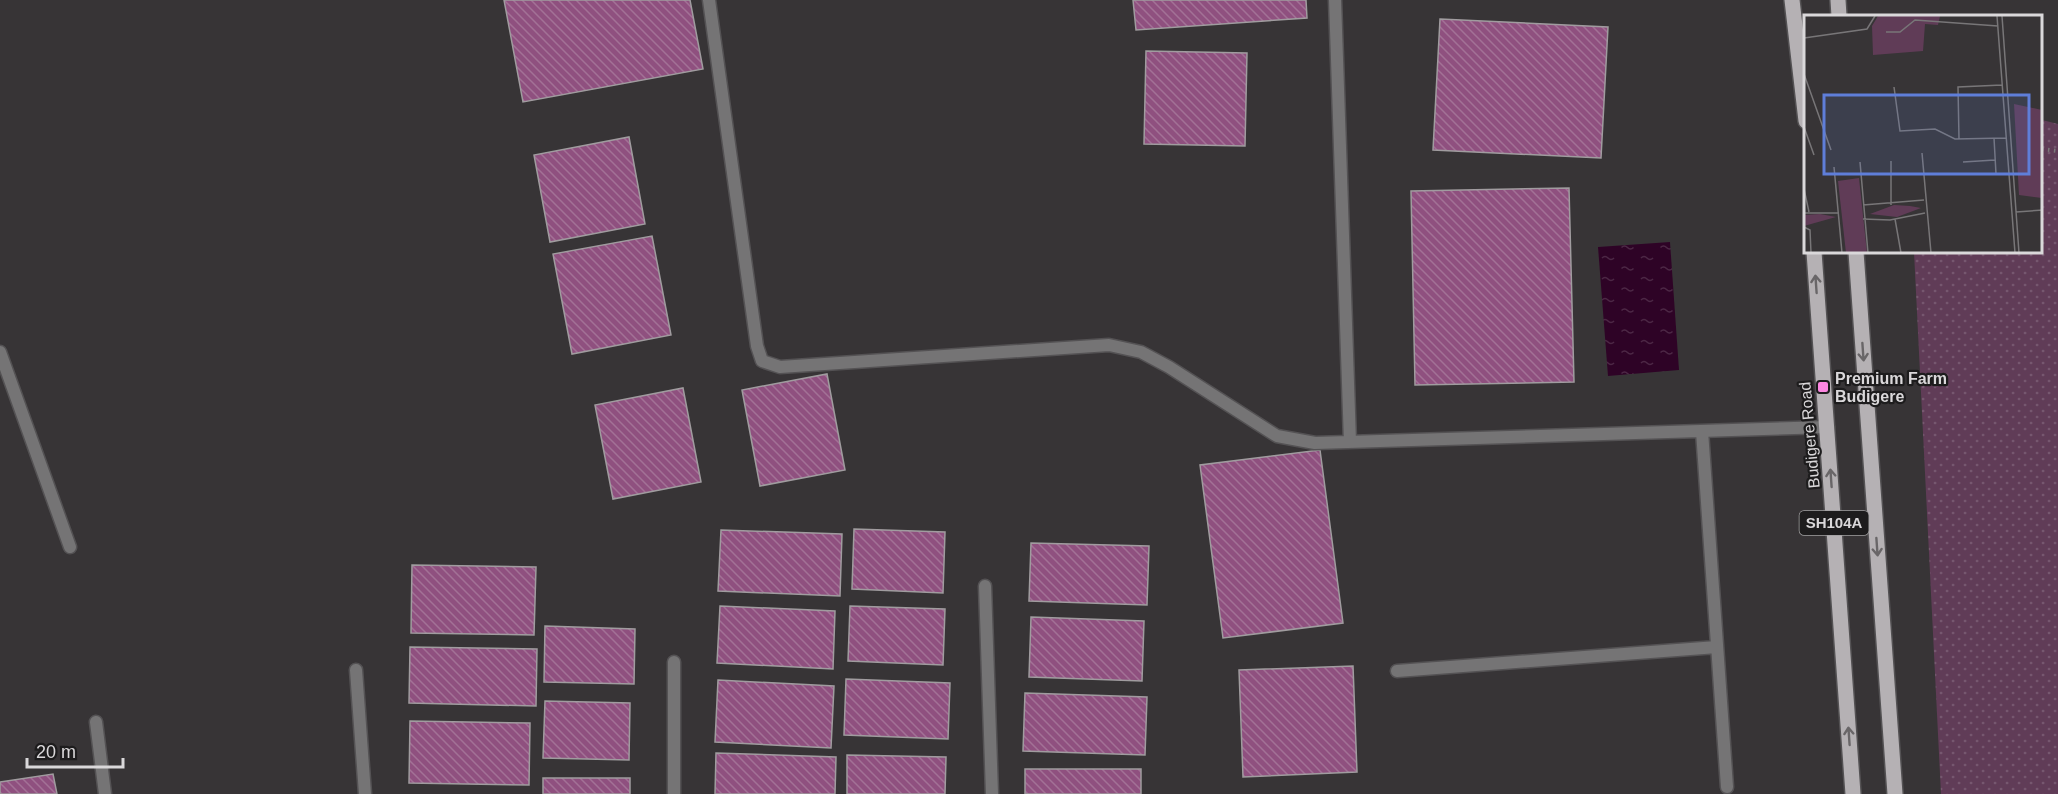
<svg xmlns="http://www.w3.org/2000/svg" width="2058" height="794" viewBox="0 0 2058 794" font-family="Arial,sans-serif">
<defs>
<pattern id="grass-dots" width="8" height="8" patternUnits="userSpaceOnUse" patternTransform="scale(1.5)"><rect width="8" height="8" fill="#603c57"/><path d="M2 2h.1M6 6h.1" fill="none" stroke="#76576f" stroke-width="1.8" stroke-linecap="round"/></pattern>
<pattern id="water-ripples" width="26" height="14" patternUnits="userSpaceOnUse" patternTransform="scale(1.5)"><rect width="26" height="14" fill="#2e0326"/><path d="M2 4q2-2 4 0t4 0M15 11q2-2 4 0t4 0" fill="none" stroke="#4c2745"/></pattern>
<pattern id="building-back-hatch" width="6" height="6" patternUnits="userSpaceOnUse" patternTransform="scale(1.5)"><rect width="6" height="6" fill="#8f507f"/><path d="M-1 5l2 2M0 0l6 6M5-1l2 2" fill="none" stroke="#a37196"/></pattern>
</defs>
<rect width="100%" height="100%" fill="#373436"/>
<!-- grass -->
<path fill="url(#grass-dots)" d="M 2042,120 L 2058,124 L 2058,794 L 1941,794 L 1914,252 L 2042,252 Z"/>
<!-- water -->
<path fill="url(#water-ripples)" d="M 1670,242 L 1679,370 L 1608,376 L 1598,247 Z"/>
<!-- building -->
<path fill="url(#building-back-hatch)" stroke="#a09c9f" stroke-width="1.5" d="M 504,0 L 690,0 L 703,69 L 523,102 Z
M 1133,0 L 1306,0 L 1307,18 L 1136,30 Z
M 1440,19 L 1608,27 L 1601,158 L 1433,150 Z
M 1146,51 L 1247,53 L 1245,146 L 1144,144 Z
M 629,137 L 645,224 L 550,242 L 534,155 Z
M 1569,188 L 1574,382 L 1415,385 L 1411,191 Z
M 652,236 L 671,335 L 572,354 L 553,254 Z
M 827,374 L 845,470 L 760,486 L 742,390 Z
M 683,388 L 701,482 L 613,499 L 595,405 Z
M 1320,450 L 1343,623 L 1223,638 L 1200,465 Z
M 854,529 L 945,532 L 943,593 L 852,589 Z
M 721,530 L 842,534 L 840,596 L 718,591 Z
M 1031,543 L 1149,546 L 1147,605 L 1029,601 Z
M 412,565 L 536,567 L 534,635 L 411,633 Z
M 720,606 L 835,611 L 833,669 L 717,663 Z
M 850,606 L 945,609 L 943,665 L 848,661 Z
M 1031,617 L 1144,621 L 1142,681 L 1029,677 Z
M 545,626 L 635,629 L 634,684 L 544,682 Z
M 410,647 L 537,649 L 536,706 L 409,703 Z
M 1353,666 L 1357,772 L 1243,777 L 1239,670 Z
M 846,679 L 950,683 L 948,739 L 844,735 Z
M 718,680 L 834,686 L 831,748 L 715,742 Z
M 1025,693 L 1147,697 L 1145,755 L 1023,751 Z
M 545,701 L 630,703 L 629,760 L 543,758 Z
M 410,721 L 530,723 L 529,785 L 409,783 Z
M 716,753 L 836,757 L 835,794 L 715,794 Z
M 847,755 L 946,757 L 945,794 L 847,794 Z
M 1025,769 L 1141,769 L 1141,794 L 1025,794 Z
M 53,774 L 57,794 L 0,794 L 0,782 Z
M 543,778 L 630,778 L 630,794 L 543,794 Z"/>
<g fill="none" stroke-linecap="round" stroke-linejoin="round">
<!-- service casing -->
<g stroke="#545254" stroke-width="15">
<path id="service" d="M 709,0 L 757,346 L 762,361 L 780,367 L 1109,345 L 1141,352 L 1169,367 L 1277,436 L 1315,443 L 1828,427
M 1335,0 L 1350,442
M 1702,431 L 1727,787
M 985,586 L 992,794
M 356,670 L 365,794
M 1397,671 L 1717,647
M 96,722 L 105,794
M 674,794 L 674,662"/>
</g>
<!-- minor casing -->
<g stroke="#545254" stroke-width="15">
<path id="minor" d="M 0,352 L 70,547"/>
</g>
<!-- primary casing -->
<g stroke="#545254" stroke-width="18">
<path id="primary" d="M 1792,0 L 1806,121
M 1838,0 L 1839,16
M 1814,252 L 1853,794
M 1856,252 L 1895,794"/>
</g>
<!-- path -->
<path stroke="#7c797b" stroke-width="4" stroke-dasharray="1.5 4.5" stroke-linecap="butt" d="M 2042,149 L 2058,151"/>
<!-- service -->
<use href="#service" stroke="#757475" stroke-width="12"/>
<!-- minor -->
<use href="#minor" stroke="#757475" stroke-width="12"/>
<!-- primary -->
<use href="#primary" stroke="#b5b1b4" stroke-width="15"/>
</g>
<!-- one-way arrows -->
<defs><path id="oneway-shaft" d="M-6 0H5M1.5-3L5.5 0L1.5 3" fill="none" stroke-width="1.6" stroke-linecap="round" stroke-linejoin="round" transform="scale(1.5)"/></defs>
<g stroke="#696668">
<use href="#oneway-shaft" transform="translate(1816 284) rotate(-94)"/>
<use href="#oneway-shaft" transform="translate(1863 352) rotate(86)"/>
<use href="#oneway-shaft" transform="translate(1831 478) rotate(-94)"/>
<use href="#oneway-shaft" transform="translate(1877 547) rotate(86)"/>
<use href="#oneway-shaft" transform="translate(1849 736) rotate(-94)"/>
</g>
<!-- markers -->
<rect fill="#fd86e1" stroke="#1d1c1d" stroke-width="2" x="1817" y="381" width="12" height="12" rx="3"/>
<g text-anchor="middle" stroke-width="4.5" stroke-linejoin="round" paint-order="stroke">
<!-- shield labels -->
<rect fill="#1d1c1d" stroke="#a1a0a1" stroke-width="1.5" x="1799.5" y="511" width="69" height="24" rx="4.5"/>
<g font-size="15" font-weight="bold" fill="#dad8da">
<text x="1834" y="528">SH104A</text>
</g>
<!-- poi labels -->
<g font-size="16" font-weight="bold" fill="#dad8da" stroke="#1d1c1d" text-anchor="start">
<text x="1835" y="384">Premium Farm<tspan x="1835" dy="18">Budigere</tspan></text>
</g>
<!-- street labels -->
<g font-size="16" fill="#dad8da" stroke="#1d1c1d">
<text transform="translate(1809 435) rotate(-95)" y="6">Budigere Road</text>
</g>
</g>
<!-- overview -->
<g transform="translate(1804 15)">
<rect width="238" height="238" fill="#373436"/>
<path d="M 210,89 L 238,95 L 238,183 L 215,180 ZM 55,163 L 63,238 L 42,238 L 34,166 ZM 90,190 L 106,191 L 117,193 L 93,202 L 66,199 ZM 16,199 L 32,202 L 0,211 L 0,200 Z" fill="#603c57"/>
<path d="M 74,1 L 136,1 L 134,10 L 121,9 L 119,36 L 69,40 L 68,11 Z" fill="#603c57"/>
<path fill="none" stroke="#787678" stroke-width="1.5" d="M 193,1 L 211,238M 198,1 L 215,238M 82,17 L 96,17 L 111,5 L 194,11M 0,23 L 63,14 L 71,1M 0,59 L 27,135M 90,72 L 96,116 L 131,114 L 151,124 L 202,123M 0,112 L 10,140M 190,123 L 192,159M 155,124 L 154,72 L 198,70M 118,138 L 127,238M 56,147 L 64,238M 159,147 L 191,145M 30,152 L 38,238M 0,174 L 5,197M 59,190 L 120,185M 87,190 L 87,146M 212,197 L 239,195M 0,198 L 35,198M 59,204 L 86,205 L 121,198M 91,204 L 97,238M 0,212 L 6,215 L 7,238"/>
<path fill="#5f7ed9" fill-opacity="0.15" stroke="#5f7ed9" stroke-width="3" d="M 20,80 L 225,80 L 225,159 L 20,159 Z"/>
<rect width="238" height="238" fill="none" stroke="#dad8da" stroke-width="3"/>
</g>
<!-- scale -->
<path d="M27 758v9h96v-9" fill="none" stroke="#dad8da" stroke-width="3"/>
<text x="36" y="758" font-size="18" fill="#dad8da" stroke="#1d1c1d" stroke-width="4.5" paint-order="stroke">20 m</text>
</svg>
